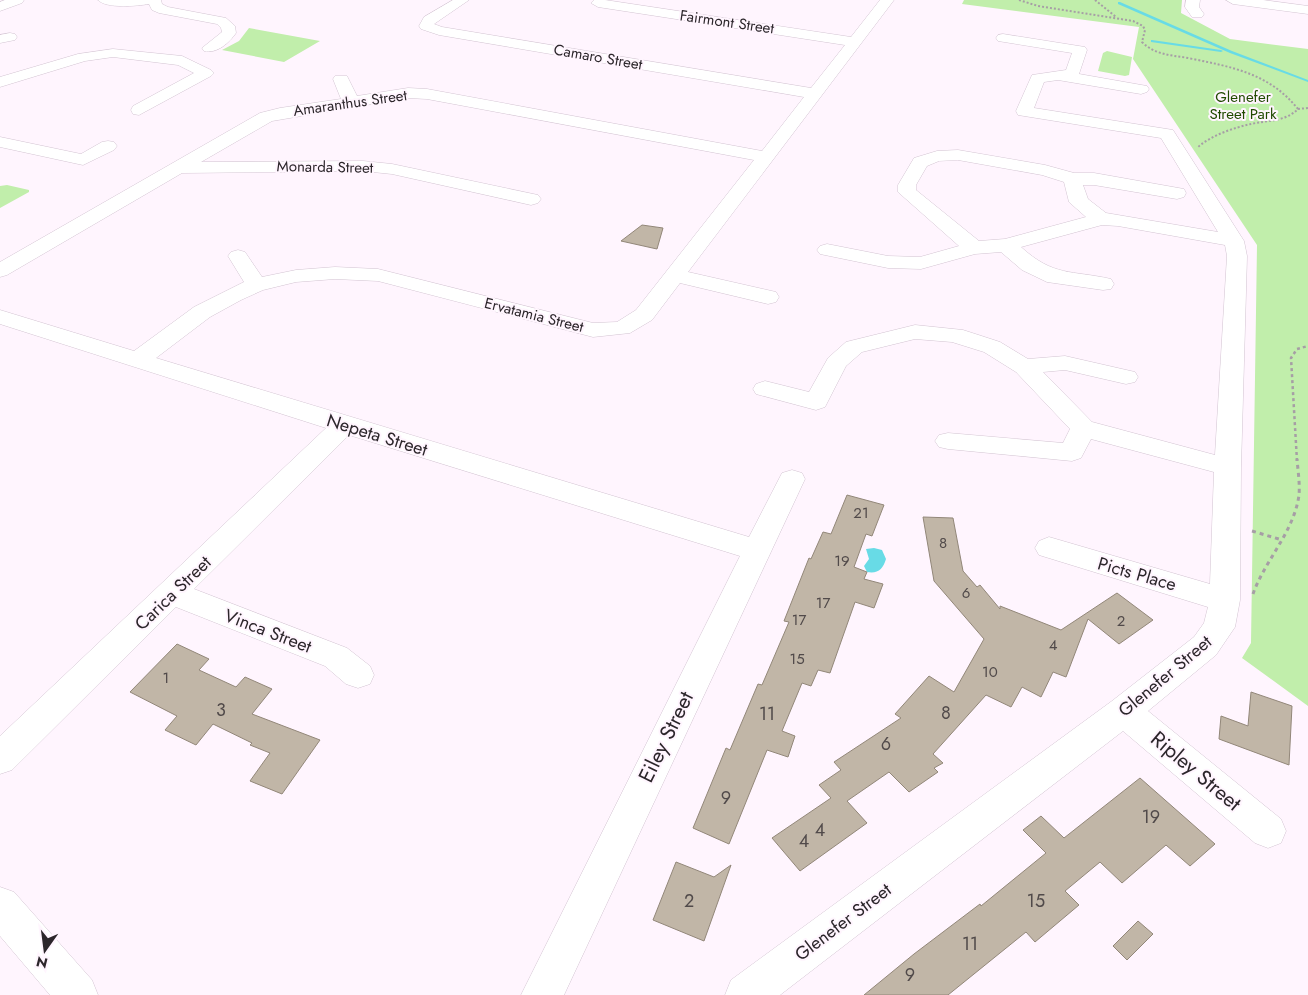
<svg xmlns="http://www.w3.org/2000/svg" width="1308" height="995" viewBox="0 0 1308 995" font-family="Jost,sans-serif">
<rect width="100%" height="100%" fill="#fff5fe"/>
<!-- green -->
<path fill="#c1eeab" d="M 964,0 L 1182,0 L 1181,13 L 1230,39 L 1308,49 L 1308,706 L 1242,658 L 1251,643 L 1257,245 L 1133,59 L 1139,27 L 962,4 Z
M 249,28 L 320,41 L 284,62 L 222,50 L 239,41 Z
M 1107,51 L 1132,57 L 1129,75 L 1125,76 L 1098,71 L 1103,53 Z
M 7,185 L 29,190 L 29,192 L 0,208 L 0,186 Z"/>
<!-- water -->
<path fill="#68dbe6" d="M 874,548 L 882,550 L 886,559 C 883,569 878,574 867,572 L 864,566 L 869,559 L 866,549 Z"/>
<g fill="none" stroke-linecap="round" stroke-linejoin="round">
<!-- stream -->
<path fill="#68dbe6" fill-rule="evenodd" d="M 1118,2 L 1120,2 L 1232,51 L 1308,80 L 1308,82 L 1230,53 L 1118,4 Z
M 1152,40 L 1221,50 L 1223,51 L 1221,52 L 1151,42 L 1151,40 Z"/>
</g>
<!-- building -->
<path fill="#c1b6a7" stroke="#928779" d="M 642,225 L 663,228 L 657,249 L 621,241 Z
M 847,495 L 884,505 L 872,536 L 866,534 L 854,567 L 867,572 L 864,579 L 883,584 L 874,608 L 855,602 L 830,673 L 818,670 L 811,686 L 802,683 L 782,731 L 795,736 L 788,757 L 767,750 L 729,844 L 693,828 L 726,748 L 730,750 L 758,684 L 762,685 L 789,622 L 784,621 L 809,558 L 811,559 L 823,532 L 831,534 Z
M 923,517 L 953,518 L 963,571 L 977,587 L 980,585 L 1000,609 L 1000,606 L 1061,630 L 1117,593 L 1153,620 L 1119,644 L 1088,619 L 1066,677 L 1053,672 L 1041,697 L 1022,687 L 1011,707 L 986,695 L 933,754 L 943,763 L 934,768 L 938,772 L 909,792 L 889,772 L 847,801 L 867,823 L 800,871 L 772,838 L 831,798 L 819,785 L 841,770 L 834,762 L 901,718 L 895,714 L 929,676 L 954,692 L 984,639 L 934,581 Z
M 177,644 L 209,659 L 199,670 L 236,687 L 245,677 L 272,689 L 252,714 L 320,740 L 282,794 L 250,781 L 270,753 L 250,745 L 252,743 L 213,724 L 196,745 L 165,730 L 177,716 L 130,692 Z
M 1251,692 L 1292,706 L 1289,765 L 1219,739 L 1221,716 L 1248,726 Z
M 1140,778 L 1215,844 L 1190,866 L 1166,845 L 1122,883 L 1100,862 L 1065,891 L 1079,905 L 1035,942 L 1026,932 L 948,995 L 864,995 L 914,954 L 980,904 L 981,906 L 1046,853 L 1023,830 L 1041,816 L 1064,838 Z
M 676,862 L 714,877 L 731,865 L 704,941 L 653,920 Z
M 1138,921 L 1153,934 L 1127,960 L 1113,946 Z"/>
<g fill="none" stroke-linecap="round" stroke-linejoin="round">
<!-- minor casing -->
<g stroke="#d3c4d2" stroke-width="1">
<path id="minor" d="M 5,0 L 24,0 L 22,3 L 0,11 L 0,2 Z
M 98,0 L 161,0 L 162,4 L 168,7 L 226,18 L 235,26 L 236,33 C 229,43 217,54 204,51 L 202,48 L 222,32 L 221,28 L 217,24 L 159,13 L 152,10 L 149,4 C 137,6 106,9 98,0 Z
M 453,0 L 469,0 L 434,24 L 442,27 L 811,88 L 845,45 L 598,7 L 591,3 L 594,0 L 605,0 L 851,37 L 880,0 L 894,0 L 688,272 L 776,292 L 779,297 L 776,302 L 768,304 L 680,283 L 652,320 L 630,333 L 593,337 L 378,281 L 335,279 L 296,282 L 263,290 L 241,300 L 210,317 L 156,358 L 749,537 L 782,473 L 792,470 L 802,473 L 805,479 L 564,995 L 521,995 L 740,556 L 349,435 L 194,589 L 347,648 L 370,666 L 374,675 L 370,684 L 358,688 L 346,684 L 325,666 L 176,607 L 12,770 L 0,774 L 0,736 L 326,428 L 0,324 L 0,310 L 134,351 L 194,307 L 244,282 L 228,256 L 231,252 L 238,250 L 245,252 L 262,277 L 296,270 L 335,267 L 378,269 L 593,323 L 617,322 L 636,310 L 754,160 L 427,99 L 408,98 L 272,121 L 201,162 L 363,161 L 392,164 L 538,195 L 541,199 L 538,203 L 531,205 L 392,174 L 363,171 L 182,173 L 7,275 L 0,277 L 0,262 L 260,113 L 280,108 L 341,99 L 333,79 L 335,76 L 347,76 L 357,96 L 408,88 L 427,89 L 762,151 L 804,97 L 439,35 L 421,29 L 419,26 L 424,17 Z
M 1186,0 L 1200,0 L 1199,7 L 1204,14 L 1202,17 L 1192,17 L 1185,7 Z
M 1226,0 L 1263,0 L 1308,6 L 1308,14 L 1233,4 Z
M 10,33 L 15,34 L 17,37 L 15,40 L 0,43 L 0,35 Z
M 1003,34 L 1085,47 L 1087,50 L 1079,74 L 1147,86 L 1149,89 L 1147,92 L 1141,94 L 1058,80 L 1044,82 L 1034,108 L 1173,130 L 1244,241 L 1247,256 L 1241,467 L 1240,600 L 1235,627 L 1216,655 L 1148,711 L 1281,819 L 1286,831 L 1281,843 L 1268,848 L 1255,843 L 1123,731 L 780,995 L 725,995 L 731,980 L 1112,701 L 1194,637 L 1204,623 L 1208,607 L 1039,555 L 1035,548 L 1039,541 L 1049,537 L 1210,584 L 1214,472 L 1091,439 L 1081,458 L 1072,461 L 948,449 L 939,447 L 935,441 L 939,435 L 948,433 L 1063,443 L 1070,429 L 1016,372 L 984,352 L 952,342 L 915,339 L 862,352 L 846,366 L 825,407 L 816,410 L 756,394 L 753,389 L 756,384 L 765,381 L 809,392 L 828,358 L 846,342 L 915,325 L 963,330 L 1000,342 L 1028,359 L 1065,356 L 1135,372 L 1138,377 L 1135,382 L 1126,384 L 1065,370 L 1043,372 L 1092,422 L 1215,455 L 1227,256 L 1225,245 L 1118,226 L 1102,225 L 1021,247 C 1054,277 1071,270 1111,279 L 1114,284 L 1111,289 L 1103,290 L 1047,282 L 1022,270 L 1001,252 L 975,254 L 921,269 L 888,268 L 820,254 L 817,250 L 820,246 L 827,244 L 888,256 L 920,257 L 959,246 L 898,192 L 898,185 L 914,158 L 937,151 L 958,150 L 1045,165 L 1074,173 L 1094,173 L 1184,189 L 1186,193 L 1184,197 L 1177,199 L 1094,185 L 1083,185 L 1088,199 L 1106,213 L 1218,232 L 1161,138 L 1018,115 L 1016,111 L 1032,75 L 1066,70 L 1072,53 L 998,41 L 996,38 L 998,35 ZM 958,160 L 1042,175 L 1064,182 L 1069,202 L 1086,217 L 1005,239 L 979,241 L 916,190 L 916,185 L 927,166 L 939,161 Z
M 113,49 L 182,56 L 211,70 L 214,73 L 211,76 L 139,115 L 133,114 L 131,110 L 133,106 L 194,73 L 178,65 L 113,57 L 85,61 L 0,87 L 0,77 L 78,54 Z
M 0,137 L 81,154 L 102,142 L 108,141 L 114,142 L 117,146 L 114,150 L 83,165 L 0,147 Z
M 0,887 L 14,892 L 92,980 L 98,995 L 50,995 L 0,936 Z"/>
</g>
<!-- path-far2 -->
<path stroke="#a69ea5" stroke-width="2" stroke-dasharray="2 2" stroke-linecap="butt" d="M 1019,0 L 1038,6 L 1133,21 L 1143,26 L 1145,30 L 1142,42 C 1155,55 1171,55 1188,58 C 1232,67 1269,73 1298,109 C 1285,122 1268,120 1251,124 C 1233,128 1212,135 1198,147
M 1095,0 L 1116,17
M 1298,109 L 1308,108"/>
<!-- path-far1 -->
<path stroke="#a69ea5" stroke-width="2.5" stroke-dasharray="3 3" stroke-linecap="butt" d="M 1297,461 L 1291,358 L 1297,349 L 1308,346"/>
<!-- path -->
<path stroke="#a69ea5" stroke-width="3" stroke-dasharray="4 4" stroke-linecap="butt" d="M 1252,531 L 1282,540
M 1253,594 C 1265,560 1294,532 1299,495 C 1300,484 1298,471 1297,459"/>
<!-- minor -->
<use href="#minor" fill="#fff" fill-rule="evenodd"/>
</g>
<g text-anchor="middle" stroke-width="4" stroke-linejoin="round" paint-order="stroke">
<!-- far-street labels -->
<g font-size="15" fill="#2c262b" stroke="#fff5fe">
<text transform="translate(727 22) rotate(8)" y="5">Fairmont Street</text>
<text transform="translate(598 57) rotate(10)" y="5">Camaro Street</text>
<text transform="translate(350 103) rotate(-8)" y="5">Amaranthus Street</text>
<text transform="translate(325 167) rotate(1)" y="5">Monarda Street</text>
<text transform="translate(534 315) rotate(14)" y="5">Ervatamia Street</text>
</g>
<!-- far-park labels -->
<g font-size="15" fill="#204a00" stroke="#fff5fe">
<text x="1243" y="102">Glenefer<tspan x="1243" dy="17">Street Park</tspan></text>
</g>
<!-- number labels -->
<g font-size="15" fill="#514a4a">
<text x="861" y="518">21</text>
<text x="943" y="548">8</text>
<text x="842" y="566">19</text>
<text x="966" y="598">6</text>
<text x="823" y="608">17</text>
<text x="799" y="625">17</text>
<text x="1121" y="626">2</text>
<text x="1053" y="650">4</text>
<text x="797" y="664">15</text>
<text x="990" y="677">10</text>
<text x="166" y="683">1</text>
</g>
<!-- street labels -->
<g font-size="18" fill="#2c262b" stroke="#fff5fe">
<text transform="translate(377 435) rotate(17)" y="6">Nepeta Street</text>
<text transform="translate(1137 574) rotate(16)" y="6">Picts Place</text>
<text transform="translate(173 593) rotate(-44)" y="6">Carica Street</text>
<text transform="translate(268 631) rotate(21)" y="6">Vinca Street</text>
<text transform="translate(1165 676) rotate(-40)" y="6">Glenefer Street</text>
<text transform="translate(843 922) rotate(-37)" y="6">Glenefer Street</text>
</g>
<!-- near-number labels -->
<g font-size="18" fill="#514a4a">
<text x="221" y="716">3</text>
<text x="946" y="719">8</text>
<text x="767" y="720">11</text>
<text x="886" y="750">6</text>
<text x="726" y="804">9</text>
<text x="1151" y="823">19</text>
<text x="820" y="836">4</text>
<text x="804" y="847">4</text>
<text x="689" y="907">2</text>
<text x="1036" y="907">15</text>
<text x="970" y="950">11</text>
<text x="910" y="981">9</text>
</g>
<!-- near-street labels -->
<g font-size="21" fill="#2c262b" stroke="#fff5fe">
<text transform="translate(666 737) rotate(-64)" y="7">Eiley Street</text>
<text transform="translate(1196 771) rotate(40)" y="7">Ripley Street</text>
</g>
</g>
<!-- north arrow -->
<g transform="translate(45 950) rotate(194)" stroke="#fff5fe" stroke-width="4" paint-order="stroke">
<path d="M0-4L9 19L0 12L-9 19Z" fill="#2c262b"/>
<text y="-8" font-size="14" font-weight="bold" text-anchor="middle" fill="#2c262b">N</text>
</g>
</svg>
